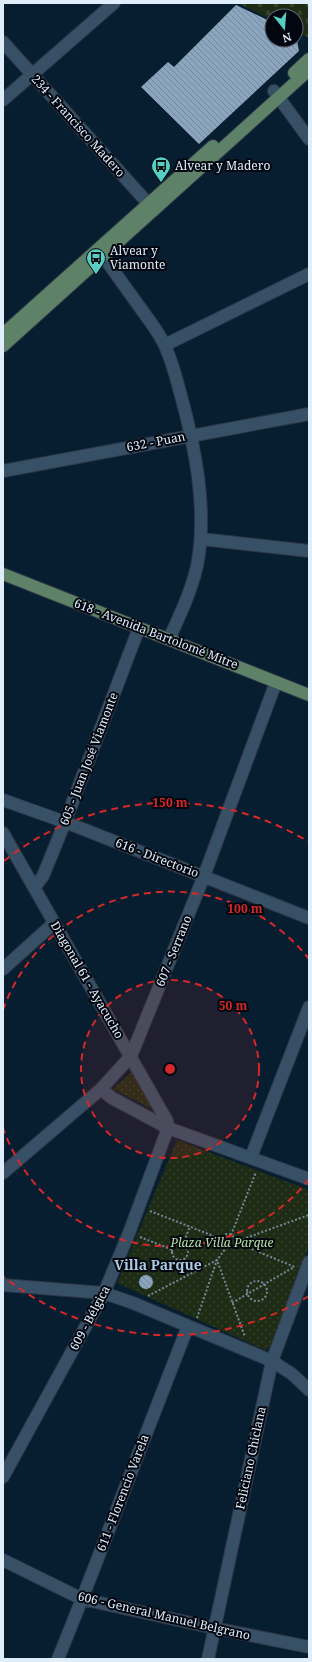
<svg xmlns="http://www.w3.org/2000/svg" width="312" height="1662" viewBox="0 0 312 1662" font-family="'Noto Serif',serif">
<defs>
<pattern id="cemetery-stones" width="16" height="16" patternUnits="userSpaceOnUse"><rect width="16" height="16" fill="#1e2c16"/><path d="M2 7V4a2 2 0 0 1 4 0v3zM10 15v-3a2 2 0 0 1 4 0v3z" fill="#34412d"/></pattern>
<pattern id="park-dots" width="8" height="8" patternUnits="userSpaceOnUse"><rect width="8" height="8" fill="#1e2c16"/><path d="M2 2h.1M6 6h.1" fill="none" stroke="#34412d" stroke-width="1.8" stroke-linecap="round"/></pattern>
<pattern id="building-back-hatch" width="6" height="6" patternUnits="userSpaceOnUse"><rect width="6" height="6" fill="#8aa5bd"/><path d="M-1 5l2 2M0 0l6 6M5-1l2 2" fill="none" stroke="#75899b"/></pattern>
</defs>
<rect width="100%" height="100%" fill="#061e30"/>
<!-- cemetery -->
<path fill="url(#cemetery-stones)" d="M 238,3 L 309,3 L 309,38 L 296,32 L 296,16 L 272,16 L 272,20 Z"/>
<!-- park -->
<path fill="url(#park-dots)" d="M 133,1071 L 156,1111 L 113,1089 Z
M 177,1140 L 309,1190 L 309,1245 L 274,1345 L 265,1350 L 117,1283 Z"/>
<!-- building -->
<path fill="url(#building-back-hatch)" d="M 236,5 L 272,22 L 272,40 L 297,40 L 299,51 L 199,144 L 141,87 L 168,62 L 174,67 Z
M139 1282a7 7 0 1 1 14 0a7 7 0 1 1-14 0Z"/>
<g fill="none" stroke-linecap="round" stroke-linejoin="round">
<!-- minor casing -->
<g stroke="#2d3545" stroke-width="14">
<path id="minor" d="M 3,42 L 154,210
M 274,91 L 309,139
M 3,100 L 114,3
M 98,249 C 112,268 125,287 139,306 C 148,319 159,332 165,346 C 172,361 176,377 180,392 C 195,446 208,510 197,566 C 191,592 180,615 169,639
M 165,345 L 309,274
M 3,471 L 309,414
M 201,539 L 309,551
M 3,800 L 65,822 L 309,918
M 3,833 L 167,1121 L 168,1128 L 129,1233 L 104,1293 L 3,1477
M 34,888 L 43,876 L 65,822 L 139,628
M 3,969 L 54,923
M 101,1089 L 112,1098 L 168,1128 L 309,1179
M 251,1157 L 309,1007
M 3,1173 L 101,1089 L 131,1056 L 204,876 L 276,682
M 3,1285 L 104,1293 L 133,1303 L 272,1361 L 292,1374 L 309,1390
M 3,1560 L 82,1599 L 214,1628 L 309,1647
M 58,1659 L 82,1599 L 188,1326
M 208,1659 L 272,1361 L 309,1262"/>
</g>
<!-- major casing -->
<g stroke="#2d3545" stroke-width="14">
<path id="major" d="M 294,73 L 309,59
M 3,334 L 213,146
M 3,346 L 309,70
M 3,574 L 309,695"/>
</g>
<!-- path -->
<path stroke="#748797" stroke-width="2" stroke-dasharray="2 2" stroke-linecap="butt" d="M 150,1211 L 221,1239
M221 1241a7 7 0 1 1 14 0a7 7 0 1 1-14 0Z
M 231,1235 L 256,1172
M 140,1237 L 173,1250
M 235,1242 L 309,1215
M 237,1243 L 295,1267
M172 1252a8 8 0 1 1 16 0a8 8 0 1 1-16 0Z
M 183,1245 L 190,1226
M247 1291a10 10 0 1 1 20 0a10 10 0 1 1-20 0Z
M 148,1296 L 217,1260 L 245,1337
M 232,1303 L 294,1267
M 197,1318 L 217,1260 L 226,1248"/>
<!-- minor -->
<use href="#minor" stroke="#375065" stroke-width="12"/>
<!-- major -->
<use href="#major" stroke="#5e8268" stroke-width="12"/>
</g>
<!-- distance rings -->
<circle cx="170" cy="1069" r="89" fill="#d62828" fill-opacity=".12"/>
<g fill="none" stroke="#d62828" stroke-width="2" stroke-dasharray="7 5">
<circle cx="170" cy="1069" r="89"/>
<path d="M309 1179A177 177 0 0 1 3 1128M3 1010A177 177 0 0 1 309 959"/>
<path d="M309 1296A266 266 0 0 1 4 1277M4 861A266 266 0 0 1 309 842"/>
</g>
<!-- icons -->
<defs>
<g id="bus-pin" transform="scale(1)"><path d="M0 17L-7.5 6A9.5 9.5 0 1 1 7.5 6Z" fill="#56cec3" stroke="#02070f"/><path d="M-5-6H5V4H4V6H2V4H-2V6H-4V4H-5ZM-3.5-4V0h7V-4ZM-3.5 1.2v1.5H-2V1.2ZM2 1.2v1.5H3.5V1.2Z" fill="#111"/></g>
</defs>
<g fill-rule="evenodd">
<use href="#bus-pin" x="161" y="166"/>
<use href="#bus-pin" x="96" y="258"/>
</g>
<g text-anchor="middle" stroke-width="4" stroke-linejoin="round" paint-order="stroke">
<!-- street labels -->
<g font-size="12" fill="#e0eefb" stroke="#02070f">
<text transform="translate(78 126) rotate(48)" y="4">234 - Francisco Madero</text>
<text transform="translate(156 442) rotate(-11)" y="4">632 - Puan</text>
<text transform="translate(156 634) rotate(21)" y="4">618 - Avenida Bartolomé Mitre</text>
<text transform="translate(89 759) rotate(-69)" y="4">605 - Juan José Viamonte</text>
<text transform="translate(157 858) rotate(21)" y="4">616 - Directorio</text>
<text transform="translate(174 951) rotate(-68)" y="4">607 - Serrano</text>
<text transform="translate(87 980) rotate(60)" y="4">Diagonal 61 - Ayacucho</text>
<text transform="translate(90 1318) rotate(-62)" y="4">609 - Bélgica</text>
<text transform="translate(251 1458) rotate(-78)" y="4">Feliciano Chiclana</text>
<text transform="translate(123 1493) rotate(-69)" y="4">611 - Florencio Varela</text>
<text transform="translate(164 1616) rotate(13)" y="4">606 - General Manuel Belgrano</text>
</g>
<!-- poi labels -->
<g font-size="12" fill="#e0eefb" stroke="#02070f" text-anchor="start">
<text x="175" y="170">Alvear y Madero</text>
<text x="110" y="255">Alvear y<tspan x="110" dy="14">Viamonte</tspan></text>
</g>
<!-- park labels -->
<g font-size="12" font-style="italic" fill="#b7e2a1" stroke="#02070f">
<text x="222" y="1247">Plaza Villa Parque</text>
</g>
<!-- quarter labels -->
<g font-size="14" font-weight="bold" fill="#adc8e1" stroke="#02070f">
<text x="158" y="1270">Villa Parque</text>
</g>
</g>
<circle cx="170" cy="1069" r="6" fill="#d62828" stroke="#02070f" stroke-width="2"/>
<g font-size="12" text-anchor="middle" font-weight="bold" fill="#d62828" stroke="#02070f" stroke-width="4" stroke-linejoin="round" paint-order="stroke">
<text x="170" y="807">150 m</text>
<text x="245" y="913">100 m</text>
<text x="233" y="1010">50 m</text>
</g>
<!-- border -->
<rect width="312" height="1662" fill="none" stroke="#e0eefb" stroke-width="8"/>
<!-- north arrow -->
<g transform="translate(284 28) rotate(163)"><circle r="19" fill="#02070f" stroke="#5b636d"/>
<path d="M0-3L7 15L0 10L-7 15Z" fill="#56cec3"/>
<text y="-6" font-size="11" font-weight="bold" text-anchor="middle" fill="#e0eefb">N</text>
</g>
</svg>
